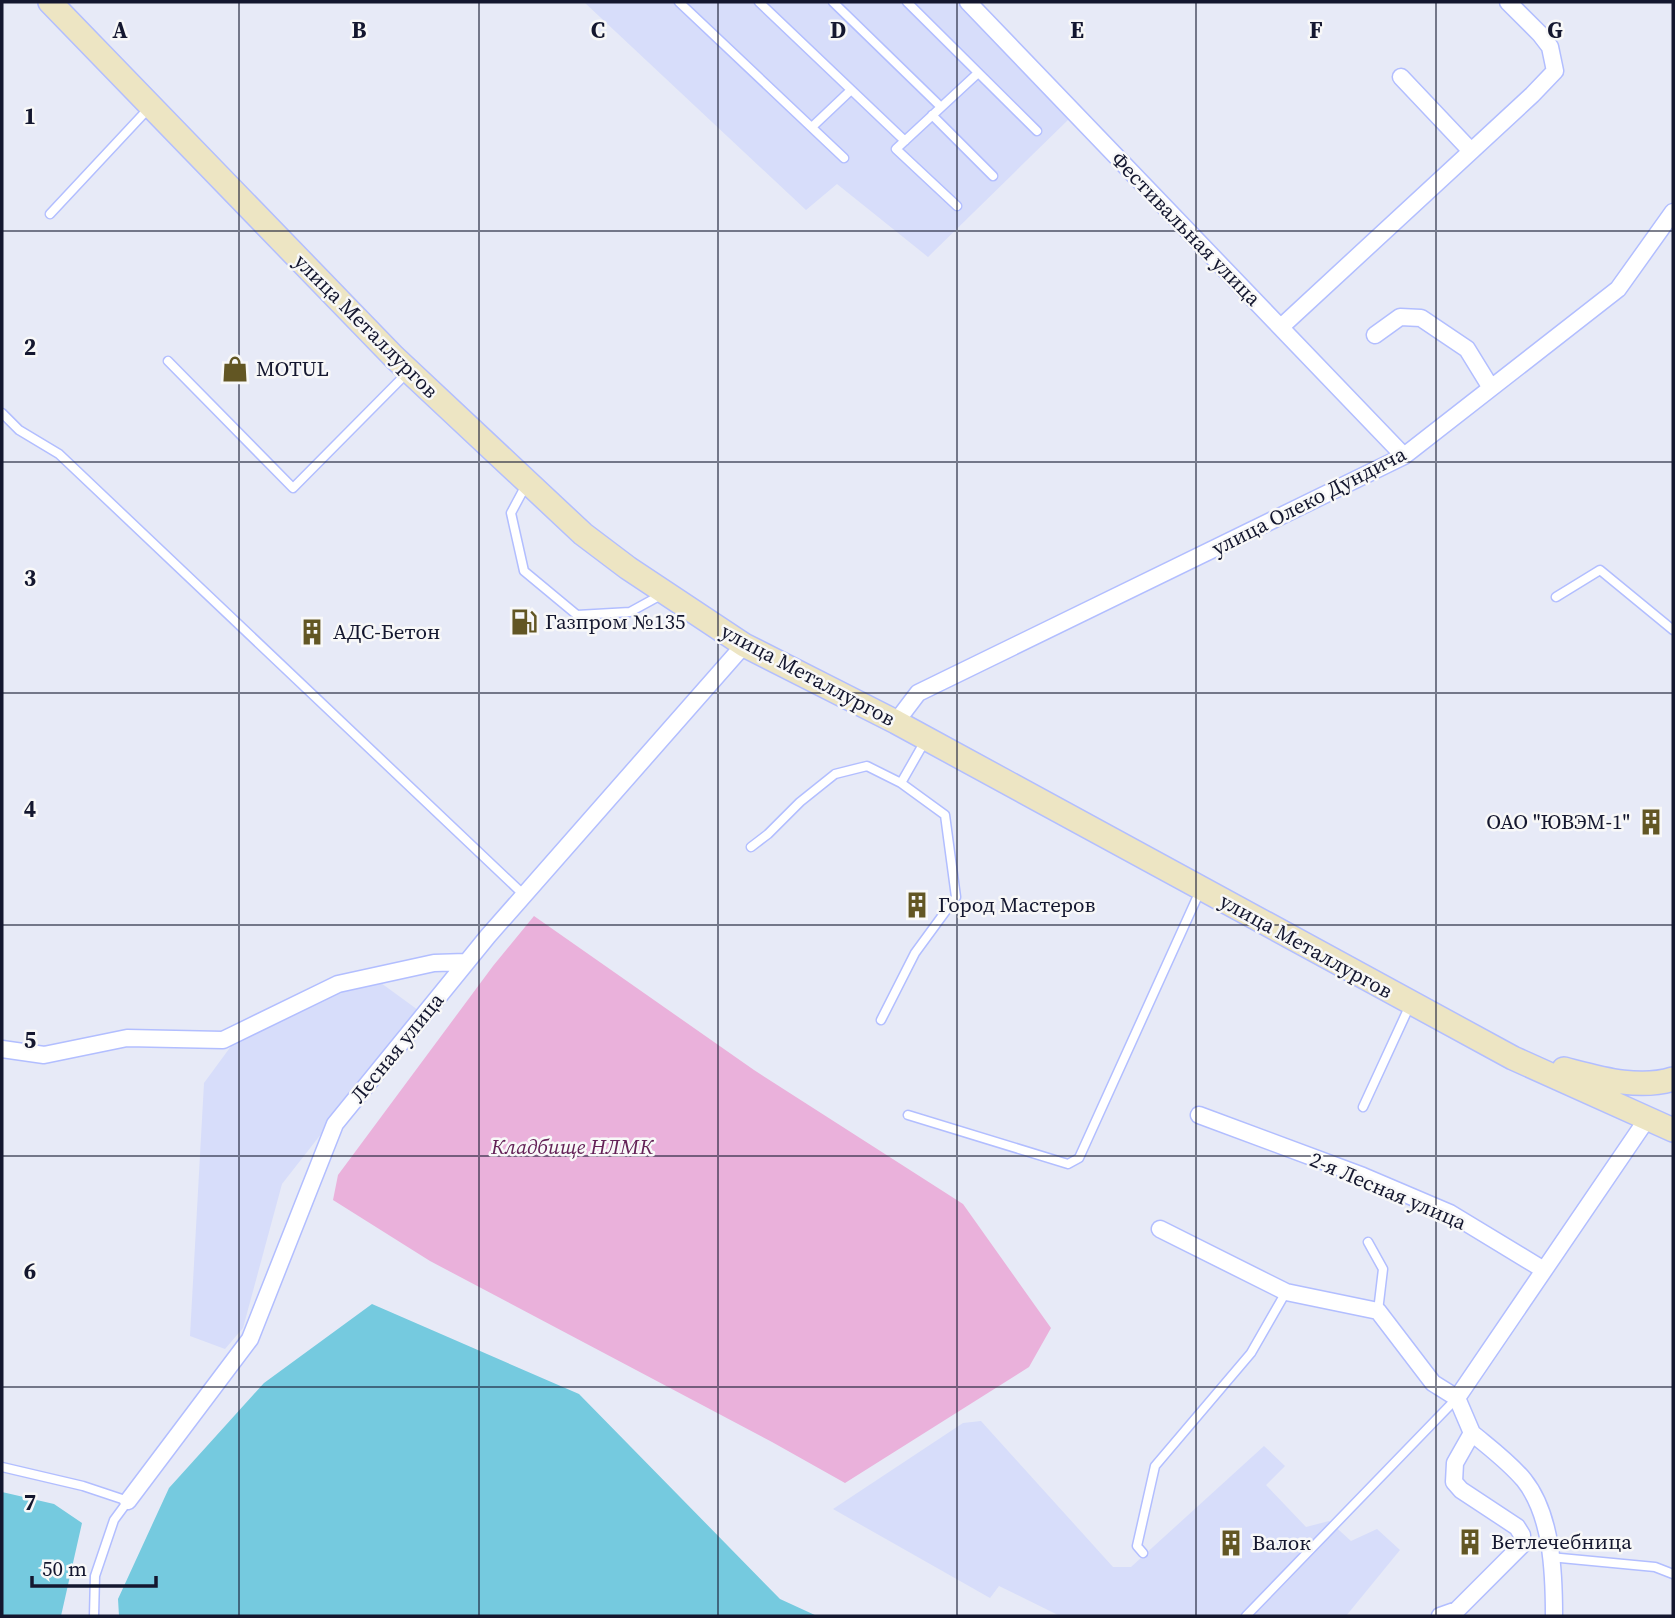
<svg xmlns="http://www.w3.org/2000/svg" width="1675" height="1618" viewBox="0 0 1675 1618" font-family="'Source Serif 4',serif">
<rect width="100%" height="100%" fill="#e7eaf7"/>
<!-- built -->
<path fill="#d7ddfa" d="M 584,2 L 957,2 L 1069,119 L 928,257 L 837,184 L 806,210 Z
M 381,983 L 418,1010 L 282,1184 L 243,1328 L 225,1349 L 190,1336 L 204,1083 L 237,1038 L 348,987 Z
M 981,1421 L 1113,1567 L 1131,1567 L 1264,1446 L 1285,1466 L 1266,1485 L 1306,1527 L 1329,1521 L 1351,1541 L 1377,1529 L 1400,1550 L 1346,1616 L 1060,1616 L 999,1586 L 990,1598 L 833,1509 L 963,1423 Z"/>
<!-- green -->
<path fill="#eab1db" d="M 534,916 L 754,1070 L 963,1204 L 1051,1328 L 1029,1367 L 845,1483 L 772,1442 L 430,1261 L 333,1200 L 338,1175 L 493,966 Z"/>
<!-- water -->
<path fill="#75cadf" d="M 372,1304 L 579,1394 L 780,1599 L 817,1616 L 119,1616 L 118,1599 L 169,1488 L 264,1383 Z
M 2,1492 L 54,1504 L 82,1523 L 61,1616 L 2,1616 Z"/>
<g fill="none" stroke-linecap="round" stroke-linejoin="round">
<!-- lane casing -->
<g stroke="#b2beff" stroke-width="11">
<path id="lane" d="M 679,2 L 844,158
M 759,2 L 905,141
M 833,2 L 941,107
M 907,2 L 1037,131
M 932,115 L 993,176
M 812,127 L 850,91
M 957,206 L 896,149 L 978,73
M 50,214 L 149,108
M 168,361 L 293,488 L 407,373
M 2,413 L 19,430 L 59,454 L 524,895
M 526,485 L 511,513 L 524,571 L 577,615 L 630,612 L 661,595
M 1556,597 L 1600,570 L 1673,630
M 751,847 L 768,834 L 800,802 L 835,774 L 867,766 L 901,783
M 881,1020 L 915,953 L 956,897 L 945,815 L 901,783 L 925,741
M 1363,1107 L 1410,1005
M 908,1115 L 1068,1164 L 1079,1158 L 1200,891
M 1368,1242 L 1383,1269 L 1378,1311
M 2,1467 L 83,1486 L 128,1501 L 114,1520 L 95,1576 L 94,1616
M 1143,1553 L 1137,1546 L 1155,1466 L 1251,1353 L 1286,1292
M 1550,1557 L 1655,1567 L 1673,1574
M 1246,1616 L 1457,1398"/>
</g>
<!-- street casing -->
<g stroke="#b2beff" stroke-width="19">
<path id="street" d="M 968,2 L 1404,456
M 1401,77 L 1471,151
M 1281,327 L 1532,95 L 1555,71 L 1550,47 L 1540,34 L 1508,2
M 1375,335 L 1400,317 L 1421,318 L 1467,349 L 1491,388
M 896,722 L 918,693 L 1404,456 L 1618,289 L 1673,212
M 2,1049 L 44,1055 L 127,1038 L 223,1040 L 338,984 L 434,963 L 466,962
M 1199,1115 L 1363,1176 L 1450,1213 L 1544,1270
M 1160,1229 L 1286,1292 L 1378,1311 L 1433,1383 L 1457,1398
M 1472,1433 C 1490,1448 1509,1462 1524,1480 C 1552,1515 1554,1573 1554,1616
M 128,1501 L 250,1339 L 335,1124 L 488,936 L 744,645
M 1440,1616 L 1457,1610 L 1522,1545 L 1522,1535 L 1517,1527 L 1461,1490 L 1454,1482 L 1455,1463 L 1472,1433 L 1457,1398 L 1647,1119"/>
</g>
<!-- secondary casing -->
<g stroke="#b2beff" stroke-width="26">
<path id="secondary" d="M 50,2 L 394,357 L 583,534 L 628,568 L 744,645 L 896,722 L 1513,1058 L 1673,1130
M 1564,1069 C 1599,1078 1638,1090 1673,1079"/>
</g>
<!-- lane -->
<use href="#lane" stroke="#fff" stroke-width="8"/>
<!-- street -->
<use href="#street" stroke="#fff" stroke-width="16"/>
<!-- secondary -->
<use href="#secondary" stroke="#ede5c3" stroke-width="23"/>
</g>
<!-- grid -->
<path fill="none" stroke="#14172f" stroke-width="2" stroke-opacity="0.55" d="M 239,2 L 239,1616M 479,2 L 479,1616M 718,2 L 718,1616M 957,2 L 957,1616M 1196,2 L 1196,1616M 1436,2 L 1436,1616M 2,231 L 1673,231M 2,462 L 1673,462M 2,693 L 1673,693M 2,925 L 1673,925M 2,1156 L 1673,1156M 2,1387 L 1673,1387"/>
<!-- icons -->
<defs>
<g id="shop-bare" transform="scale(2.1)"><path d="M-5-2.5h2.3a2.7 3.5 0 0 1 5.4 0H5L5.5 6h-11ZM-1.5-2.5h3a1.5 2.3 0 0 0-3 0Z" fill="#625623" stroke="#f8f8f8" stroke-width="2.5" paint-order="stroke"/></g>
<g id="fuel-bare" transform="scale(2.1)"><path d="M-5.5-6h7V0h2V4h1.3V-2.5L3-4.5l.8-.8L6-3V5H2.5V1h-1V6h-7ZM-4.2-4.7v3.2H.2V-4.7Z" fill="#625623" stroke="#f8f8f8" stroke-width="2.5" paint-order="stroke"/></g>
<g id="building-bare" transform="scale(2.1)"><path d="M-4-6H4V6H1V3H-1V6H-4ZM-2.5-4.3h1.7v1.8h-1.7ZM.8-4.3h1.7v1.8H.8ZM-2.5-1h1.7V.8h-1.7ZM.8-1h1.7V.8H.8Z" fill="#625623" stroke="#f8f8f8" stroke-width="2.5" paint-order="stroke"/></g>
</defs>
<g fill-rule="evenodd">
<use href="#shop-bare" x="235" y="369"/>
<use href="#fuel-bare" x="524" y="622"/>
<use href="#building-bare" x="312" y="632"/>
<use href="#building-bare" x="1651" y="822"/>
<use href="#building-bare" x="917" y="905"/>
<use href="#building-bare" x="1470" y="1542"/>
<use href="#building-bare" x="1231" y="1543"/>
</g>
<g text-anchor="middle" stroke-width="5" stroke-linejoin="round" paint-order="stroke">
<!-- street labels -->
<g font-size="21" fill="#14172f" stroke="#f8f8f8">
<text transform="translate(1186 229) rotate(46)" y="7">Фестивальная улица</text>
<text transform="translate(366 326) rotate(45)" y="7">улица Металлургов</text>
<text transform="translate(1309 501) rotate(-27)" y="7">улица Олеко Дундича</text>
<text transform="translate(808 675) rotate(28)" y="7">улица Металлургов</text>
<text transform="translate(1306 946) rotate(29)" y="7">улица Металлургов</text>
<text transform="translate(397 1048) rotate(-51)" y="7">Лесная улица</text>
<text transform="translate(1388 1191) rotate(23)" y="7">2-я Лесная улица</text>
</g>
<!-- poi labels -->
<g font-size="21" fill="#14172f" stroke="#f8f8f8" text-anchor="start">
<text x="256" y="376">MOTUL</text>
<text x="545" y="629">Газпром №135</text>
<text x="333" y="639">АДС-Бетон</text>
<text x="1630" y="829" text-anchor="end">ОАО "ЮВЭМ-1"</text>
<text x="938" y="912">Город Мастеров</text>
<text x="1491" y="1549">Ветлечебница</text>
<text x="1252" y="1550">Валок</text>
</g>
<!-- park labels -->
<g font-size="21" font-style="italic" fill="#632156" stroke="#f8f8f8">
<text x="572" y="1154">Кладбище НЛМК</text>
</g>
</g>
<g font-size="23" text-anchor="middle" font-weight="bold" fill="#14172f" stroke="#f8f8f8" stroke-width="5" stroke-linejoin="round" paint-order="stroke">
<text x="120" y="38">A</text>
<text x="359" y="38">B</text>
<text x="598" y="38">C</text>
<text x="838" y="38">D</text>
<text x="1077" y="38">E</text>
<text x="1316" y="38">F</text>
<text x="1555" y="38">G</text>
<text x="30" y="124">1</text>
<text x="30" y="355">2</text>
<text x="30" y="586">3</text>
<text x="30" y="817">4</text>
<text x="30" y="1048">5</text>
<text x="30" y="1279">6</text>
<text x="30" y="1510">7</text>
</g>
<!-- border -->
<rect width="1675" height="1618" fill="none" stroke="#14172f" stroke-width="7"/>
<!-- scale -->
<path d="M32 1576v10h124v-10" fill="none" stroke="#14172f" stroke-width="3.5"/>
<text x="42" y="1576" font-size="21" fill="#14172f" stroke="#f8f8f8" stroke-width="5" paint-order="stroke">50 m</text>
</svg>
